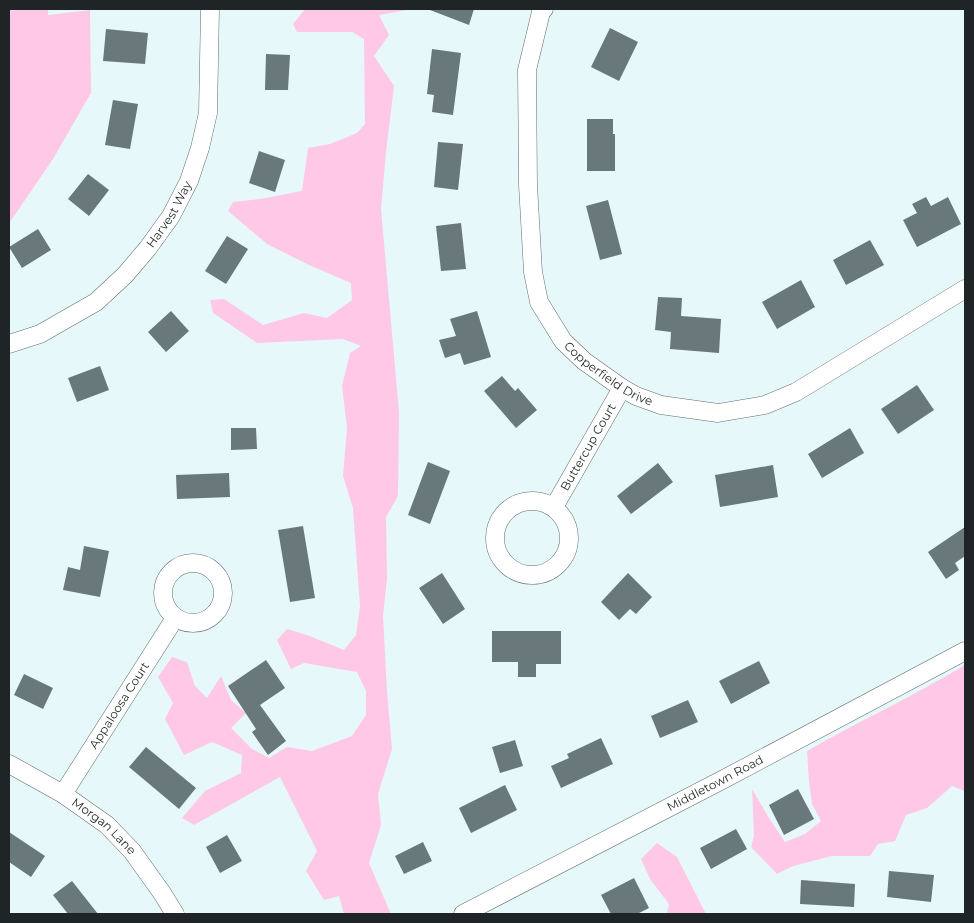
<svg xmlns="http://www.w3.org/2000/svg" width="974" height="923" viewBox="0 0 974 923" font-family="Montserrat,sans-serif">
<rect width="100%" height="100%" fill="#e7f8fa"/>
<!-- green -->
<path fill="#ffc8e6" d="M 9,9 L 48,9 L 48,15 L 90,10 L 91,93 L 53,159 L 10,222 L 9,222 Z
M 305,9 L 413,9 L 379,15 L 389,35 L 374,56 L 394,86 L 386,152 L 381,209 L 399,412 L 398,496 L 386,517 L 387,578 L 383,616 L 387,692 L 392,749 L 378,794 L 381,825 L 369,863 L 391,914 L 344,914 L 339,896 L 324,900 L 306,871 L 317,851 L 280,777 L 194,825 L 182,818 L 205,791 L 241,773 L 242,755 L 212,742 L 184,755 L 165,719 L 173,703 L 158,677 L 172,657 L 187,662 L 195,686 L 207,698 L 221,676 L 231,700 L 246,713 L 231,728 L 252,749 L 269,758 L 287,747 L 312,751 L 352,736 L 366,715 L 366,691 L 357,672 L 304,663 L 291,669 L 277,640 L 287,629 L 307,635 L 344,650 L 356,635 L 360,606 L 353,508 L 343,476 L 347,428 L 342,386 L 350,353 L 361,346 L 343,339 L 257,343 L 213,313 L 210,300 L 224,299 L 263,325 L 304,313 L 327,318 L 352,300 L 351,283 L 309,265 L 267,244 L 228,211 L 233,202 L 260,199 L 302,191 L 308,148 L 330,144 L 357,133 L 365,124 L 364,39 L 352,32 L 297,32 L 293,24 Z
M 965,665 L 965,791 L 952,786 L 927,808 L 906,815 L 895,841 L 878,844 L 870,856 L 832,856 L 793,866 L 777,874 L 751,847 L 754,836 L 752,789 L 769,818 L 785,842 L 805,834 L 821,821 L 812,804 L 809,782 L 807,751 C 859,721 914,696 965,665 Z
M 657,843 L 677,857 L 706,914 L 667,914 L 669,904 L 650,879 L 641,859 Z"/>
<!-- building -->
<path fill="#69787a" d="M 430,9 L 474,9 L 469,25 L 430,10 Z
M 610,28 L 638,42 L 619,81 L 591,67 Z
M 106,29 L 148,33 L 145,64 L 103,61 Z
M 432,49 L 461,53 L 453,115 L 432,112 L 434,95 L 427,94 Z
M 266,54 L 290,55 L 288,90 L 265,90 Z
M 113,100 L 138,104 L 130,149 L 105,145 Z
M 587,119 L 613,119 L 613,134 L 615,134 L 615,171 L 587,171 Z
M 438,142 L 463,144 L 458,190 L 434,187 Z
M 259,151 L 285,160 L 275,192 L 249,183 Z
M 88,174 L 109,190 L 89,216 L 68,199 Z
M 926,197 L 931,206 L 948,197 L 961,224 L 917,247 L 903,220 L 917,213 L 912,204 Z
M 608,200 L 622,254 L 600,260 L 586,206 Z
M 461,223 L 466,269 L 441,271 L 436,226 Z
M 38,229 L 51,250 L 22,268 L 9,247 Z
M 227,236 L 248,249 L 226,284 L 205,271 Z
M 870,240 L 884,265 L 846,285 L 833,260 Z
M 801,280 L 815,307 L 777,329 L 762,302 Z
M 658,297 L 682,298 L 681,316 L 721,319 L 719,353 L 670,349 L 671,332 L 655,330 Z
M 171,311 L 189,331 L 166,352 L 148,332 Z
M 477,311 L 491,357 L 464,365 L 460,353 L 445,358 L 439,340 L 456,336 L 450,319 Z
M 100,366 L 109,390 L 77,402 L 68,378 Z
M 502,376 L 515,391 L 518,388 L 537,410 L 516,428 L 484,391 Z
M 917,385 L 934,410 L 898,434 L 881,409 Z
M 231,428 L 256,428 L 257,449 L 231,450 Z
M 850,428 L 864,453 L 822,478 L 808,454 Z
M 428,462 L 450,471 L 430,524 L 408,515 Z
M 658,463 L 673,482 L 631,514 L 617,496 Z
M 773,465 L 778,497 L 720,507 L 715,475 Z
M 229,473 L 230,497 L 177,499 L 176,475 Z
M 303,526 L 315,598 L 290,602 L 278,530 Z
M 965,527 L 965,556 L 955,563 L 959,570 L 946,579 L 928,552 Z
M 84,546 L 109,551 L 100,597 L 63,590 L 68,567 L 80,570 Z
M 442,573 L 465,609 L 443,624 L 419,588 Z
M 628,573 L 652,597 L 636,614 L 630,609 L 619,620 L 601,602 Z
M 492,631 L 561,631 L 561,664 L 536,664 L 536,677 L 518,677 L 518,662 L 492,662 Z
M 266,660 L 285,688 L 260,705 L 286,741 L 268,755 L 252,732 L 256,729 L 228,686 Z
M 759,661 L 770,683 L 731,704 L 719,681 Z
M 24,674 L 53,688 L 43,709 L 14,695 Z
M 688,700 L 698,722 L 660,738 L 651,716 Z
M 601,738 L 613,764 L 561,788 L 551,766 L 569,758 L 567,754 Z
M 515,740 L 523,766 L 500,773 L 492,747 Z
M 146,747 L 196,788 L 179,809 L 129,767 Z
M 505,785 L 517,810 L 471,833 L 459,808 Z
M 798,789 L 814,819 L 784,835 L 769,805 Z
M 736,829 L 747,849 L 711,869 L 700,848 Z
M 9,832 L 45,856 L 31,877 L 9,862 Z
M 227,835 L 242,861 L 220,873 L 206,847 Z
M 423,842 L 432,861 L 404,874 L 395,856 Z
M 889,871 L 934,875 L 931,902 L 887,897 Z
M 634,878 L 649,908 L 637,914 L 611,914 L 601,895 Z
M 801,880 L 855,884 L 854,907 L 800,904 Z
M 72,881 L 98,914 L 68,914 L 53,895 Z"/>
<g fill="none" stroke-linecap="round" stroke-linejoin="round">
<!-- minor casing -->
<g stroke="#606e70" stroke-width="19">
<g id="minor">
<path id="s1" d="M 544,9 L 541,12 L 527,70 L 528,185 L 533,272 L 539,302 L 563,341 L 584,361 L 622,388 L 636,396 L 661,405 L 718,413 L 765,405 L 796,392 L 965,289"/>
<path id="s2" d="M 9,344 L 40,334 L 96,302 L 125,275 L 148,248 L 171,216 L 189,181 L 200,148 L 208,113 L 210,9"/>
<circle cx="532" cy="538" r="37"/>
<path id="s3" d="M 554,507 L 622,388"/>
<circle cx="193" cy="593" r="30"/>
<path id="s4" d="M 9,764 L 63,794 L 107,825 L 132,851 L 162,893 L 175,914"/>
<path id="s5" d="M 63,794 L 175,618"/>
<path id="s6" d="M 463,914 L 724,779 L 965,651"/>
</g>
</g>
<!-- minor -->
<use href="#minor" stroke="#fff" stroke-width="18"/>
</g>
<g text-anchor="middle" stroke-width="4" stroke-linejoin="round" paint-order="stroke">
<!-- street labels -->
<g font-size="12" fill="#1f2526" stroke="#fff">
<text dy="4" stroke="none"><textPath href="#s2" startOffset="212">Harvest Way</textPath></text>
<text dy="4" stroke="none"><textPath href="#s1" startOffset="399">Copperfield Drive</textPath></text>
<text dy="4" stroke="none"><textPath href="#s3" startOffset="69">Buttercup Court</textPath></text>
<text dy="4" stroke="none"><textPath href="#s5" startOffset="105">Appaloosa Court</textPath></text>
<text dy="4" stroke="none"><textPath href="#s6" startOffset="284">Middletown Road</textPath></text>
<text dy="4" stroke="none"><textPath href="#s4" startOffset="114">Morgan Lane</textPath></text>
</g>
</g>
<!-- border -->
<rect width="974" height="923" fill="none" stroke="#1f2526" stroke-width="20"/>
</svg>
